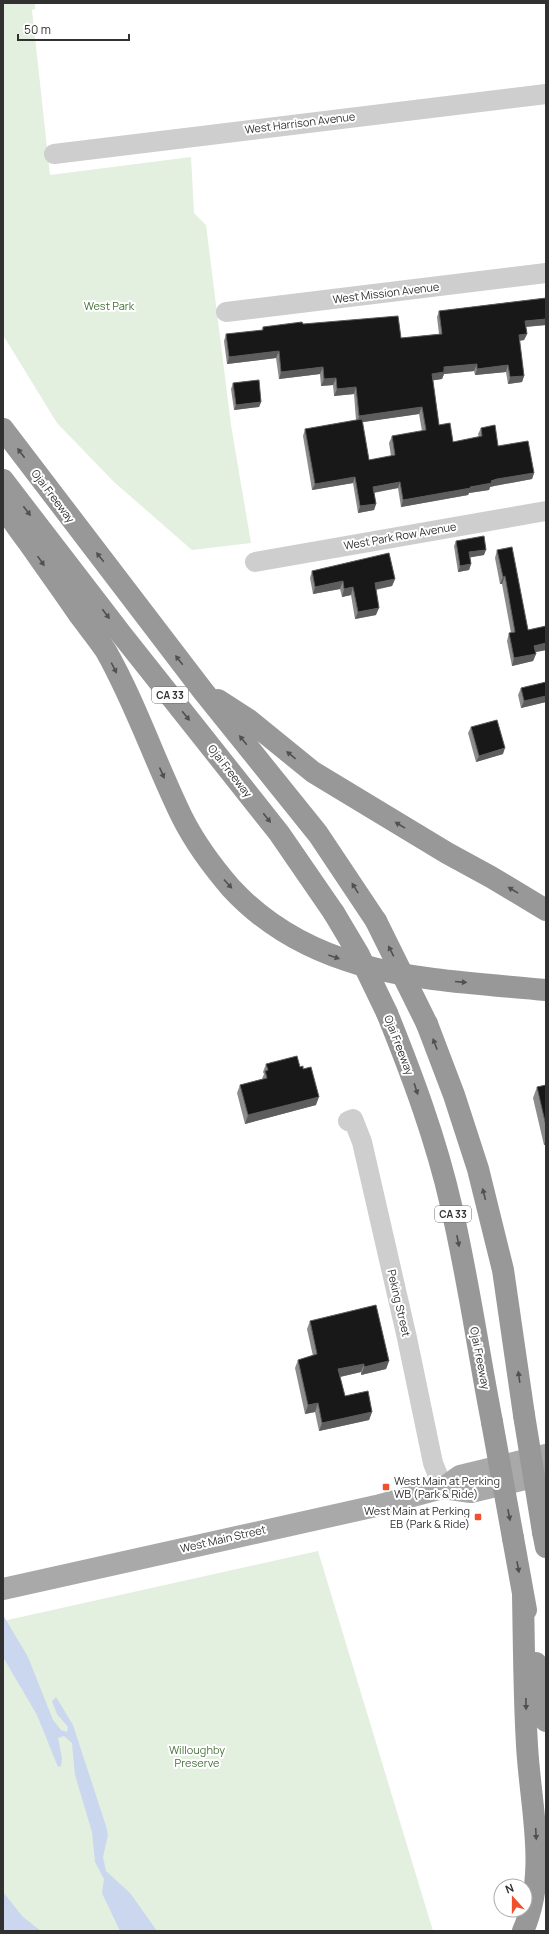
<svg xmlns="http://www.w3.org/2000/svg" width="549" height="1934" viewBox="0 0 549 1934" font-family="Manrope,sans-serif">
<rect width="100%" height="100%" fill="#fff"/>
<!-- green -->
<path fill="#e3efdf" d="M 3,3 L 35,3 L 35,9 L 32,10 L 50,175 L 191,157 L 194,213 L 206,225 L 231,425 L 251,543 L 192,550 L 114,482 L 57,423 L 3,335 Z
M 318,1551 L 433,1931 L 8,1931 L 3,1924 L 3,1621 Z"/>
<!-- water -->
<path fill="#cbd7ef" d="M 3,1615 L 28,1657 L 53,1720 L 61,1730 L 67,1732 L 68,1727 L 57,1714 L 52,1701 L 56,1697 L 73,1725 L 106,1826 L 108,1835 L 103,1857 L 106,1871 L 130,1893 L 157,1931 L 120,1931 L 102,1893 L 104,1879 L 95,1862 L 92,1832 L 75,1775 L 72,1743 L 64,1736 L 58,1738 L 62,1758 L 61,1766 L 58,1767 L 37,1715 L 3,1657 Z
M 3,1892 L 23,1917 L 41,1931 L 3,1931 Z"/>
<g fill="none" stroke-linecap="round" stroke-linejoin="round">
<!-- minor -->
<path stroke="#cecece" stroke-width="20" d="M 54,154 L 546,94
M 226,312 L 546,273
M 255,562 L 546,511
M 348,1121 L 353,1119 L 362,1142 L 407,1338 L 433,1463 L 443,1488"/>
<!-- major -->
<path stroke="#a9a9a9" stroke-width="22" d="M 443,1488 L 471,1492 L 546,1474
M 3,1589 L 376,1506 L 443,1488 L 460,1476 L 546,1455"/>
<!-- highway -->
<path stroke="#989898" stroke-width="22" d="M 3,429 L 203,691 L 318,834 L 376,921
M 3,480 L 122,635 L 279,833 L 334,913
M 3,506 C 10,518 19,530 28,542 C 45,566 63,591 80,616 C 89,628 98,639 106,651 C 136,704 155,762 182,817 C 195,843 212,866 231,888 C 315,979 432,979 546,990
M 218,700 L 249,720 L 313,772 L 447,853 L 491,877 L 546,910
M 387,1013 C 412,1075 436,1139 451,1205 C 468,1277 478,1350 492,1422
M 427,1024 L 454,1095 L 478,1169 L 503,1270 L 524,1415
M 543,1532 L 546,1547
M 513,1538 L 526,1610
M 536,1663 L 546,1721
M 523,1931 C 549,1872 530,1806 527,1745 C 524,1695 524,1645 523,1595"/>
<!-- highway-bridge -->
<path stroke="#989898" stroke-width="22" d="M 334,913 L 359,955 L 387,1013
M 376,921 L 427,1024
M 524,1415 L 543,1532
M 492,1422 L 513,1538"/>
</g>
<!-- wall -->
<path fill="#8c8c8c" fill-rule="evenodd" d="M 546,298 L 546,325 L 526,327 L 527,334 L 524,340 L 519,341 L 524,376 L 522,382 L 508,384 L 506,372 L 475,375 L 474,371 L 444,374 L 442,379 L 433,380 L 439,425 L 453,442 L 479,437 L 478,434 L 481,428 L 498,446 L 534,473 L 532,479 L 494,486 L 490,487 L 489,490 L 469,493 L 468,495 L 401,507 L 398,488 L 374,493 L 376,504 L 374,510 L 358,513 L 353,483 L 312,490 L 303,436 L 305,429 L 356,420 L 354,394 L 334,396 L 333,385 L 321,386 L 320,374 L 279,379 L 276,358 L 227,364 L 224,341 L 226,334 L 262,330 L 263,327 L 303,324 L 401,338 L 439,334 L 437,317 L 439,311 ZM 419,414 L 422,431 L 392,436 L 389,443 L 391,456 L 369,460 L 362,422 Z
M 233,383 L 261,402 L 259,407 L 234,410 L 231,389 Z
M 456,541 L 484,555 L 470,557 L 471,564 L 469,570 L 458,572 L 454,546 Z
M 497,550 L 528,630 L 546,626 L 546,650 L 536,652 L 536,654 L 533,661 L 512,666 L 507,641 L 509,633 L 511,633 L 502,584 L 500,584 L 495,558 Z
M 312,571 L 395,579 L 392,586 L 376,590 L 376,615 L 355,619 L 351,595 L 342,597 L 340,589 L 313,594 L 310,578 Z
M 546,682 L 546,702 L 521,708 L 518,695 L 521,688 Z
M 471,727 L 503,754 L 476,762 L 468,733 Z
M 266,1064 L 300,1067 L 316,1105 L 245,1124 L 237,1093 L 240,1085 L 262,1079 L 264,1074 L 263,1072 Z
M 546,1085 L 546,1144 L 544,1145 L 533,1098 L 537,1087 Z
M 310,1321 L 389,1361 L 386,1369 L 361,1375 L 361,1372 L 340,1377 L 345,1396 L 372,1412 L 369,1420 L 319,1431 L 315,1412 L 305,1414 L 295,1368 L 298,1360 L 313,1356 L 307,1329 Z"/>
<!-- shaded-wall -->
<path fill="#5d5d5d" d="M 546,319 L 546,325 L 523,327 L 525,321 Z
M 527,334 L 524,340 L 516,341 L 519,335 Z
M 279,351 L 276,358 L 227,364 L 229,357 Z
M 477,364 L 474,371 L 444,374 L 442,379 L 429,381 L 432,374 L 444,367 Z
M 508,365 L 506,372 L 475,375 L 477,369 Z
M 323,367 L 320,374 L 279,379 L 281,372 Z
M 524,376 L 522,382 L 508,384 L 510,377 Z
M 336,378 L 333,385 L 321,386 L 324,379 Z
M 356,387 L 354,394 L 334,396 L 337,389 Z
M 261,402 L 259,407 L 234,410 L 236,405 Z
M 422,407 L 419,414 L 357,423 L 359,416 Z
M 534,473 L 532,479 L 494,486 L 490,487 L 489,490 L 469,493 L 468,495 L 401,507 L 403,500 L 470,487 L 497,479 Z
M 355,477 L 353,483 L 312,490 L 315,484 Z
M 400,482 L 398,488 L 371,493 L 373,487 Z
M 376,504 L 374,510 L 358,513 L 360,506 Z
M 486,550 L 484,555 L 467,558 L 469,552 Z
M 471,564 L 469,570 L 458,572 L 460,566 Z
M 505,576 L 502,584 L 500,584 L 503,577 Z
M 395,579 L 392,586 L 372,590 L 375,583 Z
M 343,581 L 340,589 L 313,594 L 315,587 Z
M 353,587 L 351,595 L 342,597 L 344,589 Z
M 379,608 L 376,615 L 355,619 L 358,612 Z
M 546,643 L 546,650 L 531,653 L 534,646 Z
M 536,654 L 533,661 L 512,666 L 514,658 Z
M 546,696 L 546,702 L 521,708 L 524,701 Z
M 505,748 L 503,754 L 476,762 L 479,756 Z
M 319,1097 L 316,1105 L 245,1124 L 248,1115 Z
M 546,1139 L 546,1144 L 544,1145 Z
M 389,1361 L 386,1369 L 361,1375 L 364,1367 Z
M 364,1364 L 361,1372 L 335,1378 L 338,1369 Z
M 318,1403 L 315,1412 L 305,1414 L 308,1405 Z
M 372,1412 L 369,1420 L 319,1431 L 322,1423 Z"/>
<!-- building -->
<path fill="#181818" stroke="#5d5d5d" d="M 546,298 L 546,319 L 525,321 L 527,334 L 519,335 L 524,376 L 510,377 L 508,365 L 477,369 L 477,364 L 444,367 L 444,372 L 432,374 L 439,425 L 450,423 L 453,442 L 482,436 L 481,428 L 495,425 L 498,446 L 528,441 L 534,473 L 497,479 L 491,481 L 492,483 L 470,487 L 471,488 L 403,500 L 400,482 L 373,487 L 376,504 L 360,506 L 355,477 L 315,484 L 305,429 L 362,419 L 369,460 L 395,455 L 392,436 L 426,430 L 422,407 L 359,416 L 356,387 L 337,389 L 336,378 L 324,379 L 323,367 L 281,372 L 279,351 L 229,357 L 226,334 L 263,330 L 263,327 L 302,322 L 303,324 L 398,316 L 401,338 L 442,334 L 439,311 Z
M 259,380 L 261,402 L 236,405 L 233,383 Z
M 484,536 L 486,550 L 469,552 L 471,564 L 460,566 L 456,541 Z
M 512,547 L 528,630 L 546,626 L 546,643 L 534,646 L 536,654 L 514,658 L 509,633 L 515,632 L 505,576 L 503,577 L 497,550 Z
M 389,553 L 395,579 L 375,583 L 379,608 L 358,612 L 353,587 L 344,589 L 343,581 L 315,587 L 312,571 Z
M 546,682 L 546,696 L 524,701 L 521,688 Z
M 497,720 L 505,748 L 479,756 L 471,727 Z
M 297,1056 L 300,1067 L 303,1066 L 303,1069 L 311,1067 L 319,1097 L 248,1115 L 240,1085 L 267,1078 L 265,1071 L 268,1070 L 266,1064 Z
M 546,1085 L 546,1126 L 537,1087 Z
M 376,1305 L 389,1361 L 364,1367 L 364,1364 L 338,1369 L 345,1396 L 368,1391 L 372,1412 L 322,1423 L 318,1403 L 308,1405 L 298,1360 L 317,1354 L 310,1321 Z"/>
<!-- one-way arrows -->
<defs><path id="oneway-solid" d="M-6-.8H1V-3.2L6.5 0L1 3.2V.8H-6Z"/></defs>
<g fill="#505050">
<use href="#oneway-solid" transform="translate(21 453) rotate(-127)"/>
<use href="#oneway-solid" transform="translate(27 511) rotate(53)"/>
<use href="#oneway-solid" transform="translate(100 557) rotate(-128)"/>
<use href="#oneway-solid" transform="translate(41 561) rotate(55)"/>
<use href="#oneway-solid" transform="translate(106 614) rotate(53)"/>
<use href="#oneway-solid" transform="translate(179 660) rotate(-128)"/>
<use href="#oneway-solid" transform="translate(114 668) rotate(63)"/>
<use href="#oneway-solid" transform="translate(186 716) rotate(51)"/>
<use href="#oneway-solid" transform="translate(243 740) rotate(-129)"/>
<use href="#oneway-solid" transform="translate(291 755) rotate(-141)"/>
<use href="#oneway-solid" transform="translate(162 773) rotate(66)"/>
<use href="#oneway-solid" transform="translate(267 818) rotate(52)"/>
<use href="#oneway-solid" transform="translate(400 825) rotate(-149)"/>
<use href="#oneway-solid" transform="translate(228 884) rotate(48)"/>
<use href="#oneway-solid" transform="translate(355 888) rotate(-122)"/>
<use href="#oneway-solid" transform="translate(513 890) rotate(-149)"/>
<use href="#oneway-solid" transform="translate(391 951) rotate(-117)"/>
<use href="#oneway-solid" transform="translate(334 957) rotate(19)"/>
<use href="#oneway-solid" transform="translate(461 982) rotate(5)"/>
<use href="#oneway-solid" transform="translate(435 1044) rotate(-111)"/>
<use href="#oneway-solid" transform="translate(416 1089) rotate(72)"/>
<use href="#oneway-solid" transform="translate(484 1194) rotate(-104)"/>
<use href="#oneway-solid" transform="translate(458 1241) rotate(79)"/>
<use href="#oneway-solid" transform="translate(519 1377) rotate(-98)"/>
<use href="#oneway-solid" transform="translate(509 1515) rotate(79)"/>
<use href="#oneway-solid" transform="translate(518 1567) rotate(80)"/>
<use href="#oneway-solid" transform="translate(526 1704) rotate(89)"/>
<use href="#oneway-solid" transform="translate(536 1834) rotate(87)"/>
</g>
<!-- markers -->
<g fill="#f0502c" stroke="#fff" stroke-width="1.5">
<rect x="382" y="1483" width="8" height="8" rx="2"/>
<rect x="474" y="1513" width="8" height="8" rx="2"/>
</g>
<g text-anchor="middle" stroke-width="4" stroke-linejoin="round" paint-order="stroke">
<!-- shield labels -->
<g fill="#fff" stroke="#6f6f6f" stroke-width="1">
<rect x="152" y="687" width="36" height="16" rx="3"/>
<rect x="435" y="1206" width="36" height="16" rx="3"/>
</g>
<g font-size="10" font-weight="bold" fill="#313131">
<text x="170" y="699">CA 33</text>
<text x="453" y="1218">CA 33</text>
</g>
<!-- street labels -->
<g font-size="11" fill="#313131" stroke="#fff">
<text transform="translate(300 123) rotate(-7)" y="4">West Harrison Avenue</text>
<text transform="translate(386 293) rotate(-7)" y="4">West Mission Avenue</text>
<text transform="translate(53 496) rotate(53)" y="4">Ojai Freeway</text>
<text transform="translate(400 536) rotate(-10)" y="4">West Park Row Avenue</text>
<text transform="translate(230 771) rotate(52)" y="4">Ojai Freeway</text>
<text transform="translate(399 1045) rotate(69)" y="4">Ojai Freeway</text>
<text transform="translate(399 1303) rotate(77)" y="4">Peking Street</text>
<text transform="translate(480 1358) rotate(79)" y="4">Ojai Freeway</text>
<text transform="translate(223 1539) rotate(-13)" y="4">West Main Street</text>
</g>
<!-- park labels -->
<g font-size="11" fill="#46713b" stroke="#fff">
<text x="109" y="310">West Park</text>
<text x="197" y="1754">Willoughby<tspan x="197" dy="13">Preserve</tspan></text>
</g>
<!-- poi labels -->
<g font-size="11" fill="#313131" stroke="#fff" text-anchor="start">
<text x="394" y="1485">West Main at Perking<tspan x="394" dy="13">WB (Park &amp; Ride)</tspan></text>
<text x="470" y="1515" text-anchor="end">West Main at Perking<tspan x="470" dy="13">EB (Park &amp; Ride)</tspan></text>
</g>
</g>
<!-- border -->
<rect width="549" height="1934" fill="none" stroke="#313131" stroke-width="8"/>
<!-- north arrow -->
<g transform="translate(513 1898) rotate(339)"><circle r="19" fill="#ffffff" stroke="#adadad"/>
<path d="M0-3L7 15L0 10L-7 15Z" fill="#f0502c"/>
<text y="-6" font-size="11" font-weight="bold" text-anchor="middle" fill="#313131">N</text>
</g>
<!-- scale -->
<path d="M18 34v6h111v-6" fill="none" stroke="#313131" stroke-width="2"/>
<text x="24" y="34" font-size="12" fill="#313131" stroke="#ffffff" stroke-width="3" paint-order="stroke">50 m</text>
</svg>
